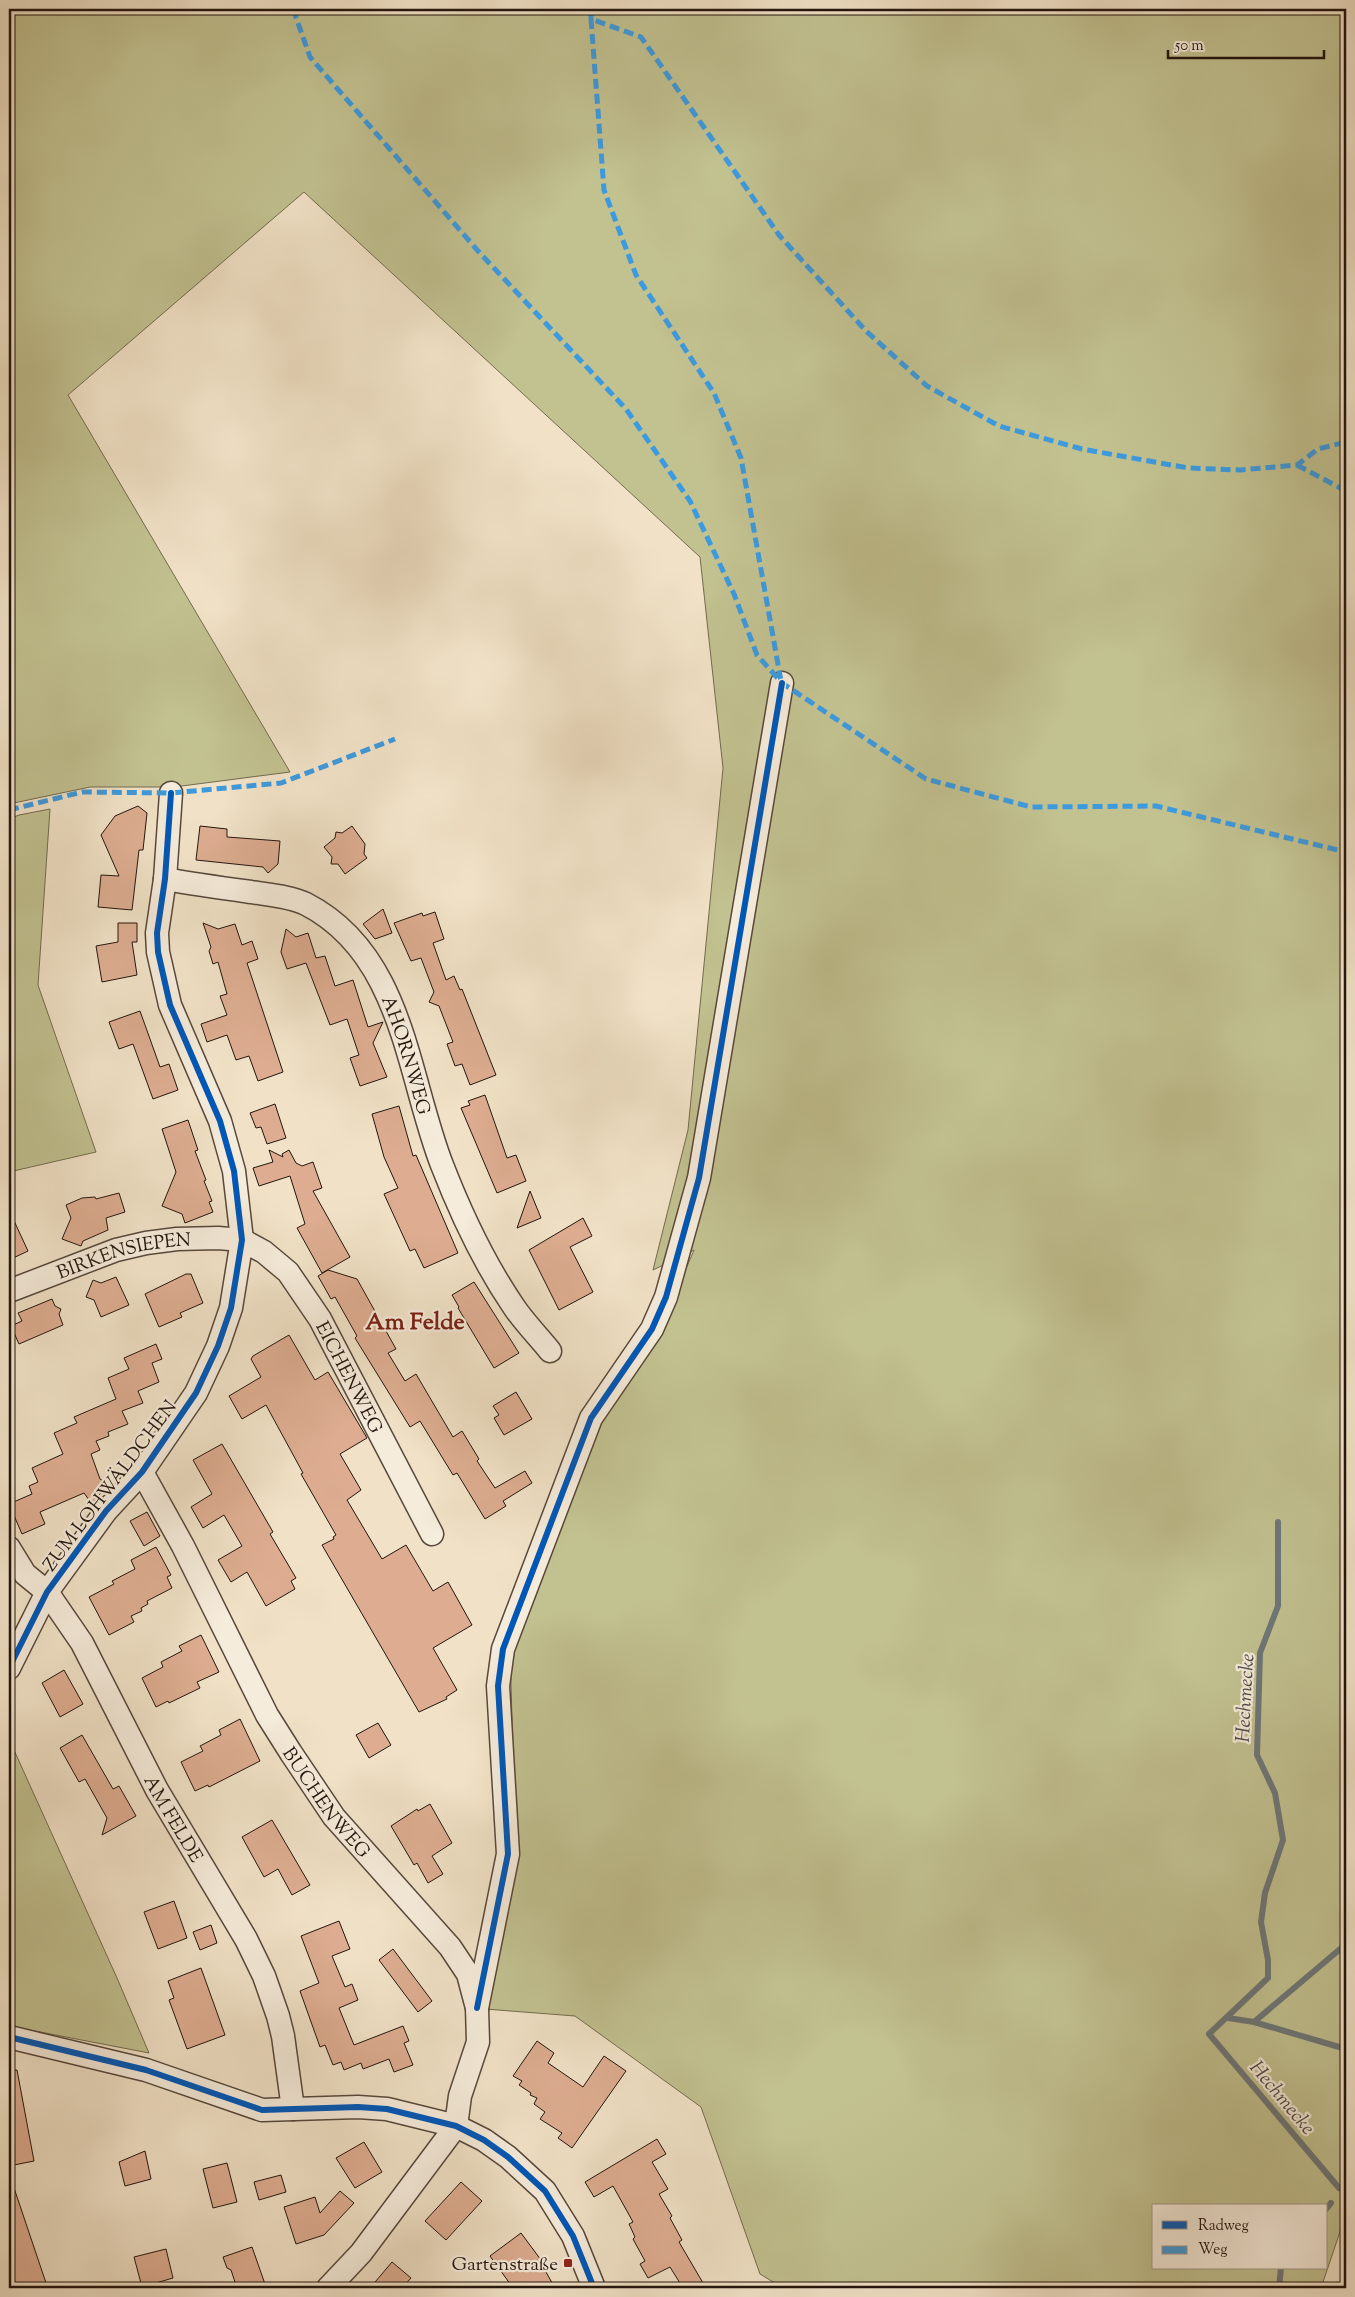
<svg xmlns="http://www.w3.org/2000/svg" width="1355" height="2297" viewBox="0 0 1355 2297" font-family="'Sorts Mill Goudy',serif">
<rect width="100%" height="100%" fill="#f1e2c7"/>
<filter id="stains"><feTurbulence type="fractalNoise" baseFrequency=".004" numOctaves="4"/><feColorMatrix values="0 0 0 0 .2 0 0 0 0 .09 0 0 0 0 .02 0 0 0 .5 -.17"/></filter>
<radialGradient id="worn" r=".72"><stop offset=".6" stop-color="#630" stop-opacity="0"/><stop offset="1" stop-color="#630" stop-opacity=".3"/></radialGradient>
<!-- green -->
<path fill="#c2c190" stroke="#726b4f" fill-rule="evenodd" d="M 9,9 L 1346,9 L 1346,2214 L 1321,2288 L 783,2288 L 760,2274 L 701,2107 L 575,2016 L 485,2009 L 516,1858 L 510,1649 L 598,1422 L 659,1332 L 694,1250 L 653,1270 L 688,1130 L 723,768 L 700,557 L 304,192 L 68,395 L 290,772 L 174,787 L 90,787 L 9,804 ZM 1154,2206 L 1326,2206 L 1326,2268 L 1154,2268 Z
M 50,809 L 38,985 L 96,1152 L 9,1172 L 9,819 L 19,815 Z
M 9,1739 L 117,1978 L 149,2053 L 9,2026 Z"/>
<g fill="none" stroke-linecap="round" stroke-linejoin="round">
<!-- stream -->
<path stroke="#6e7879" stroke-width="6" d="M 1278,1522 L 1278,1606 L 1260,1653 L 1257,1755 L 1275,1793 L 1283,1840 L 1265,1893 L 1261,1922 L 1268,1960 L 1268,1978 L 1209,2034 L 1339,2188
M 1228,2018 L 1254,2022 L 1346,2049
M 1254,2022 L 1346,1944
M 1326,2209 L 1331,2203
M 1279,2288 L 1281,2268"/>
</g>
<!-- building -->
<path fill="#dead91" stroke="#22150e" d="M 138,806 L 147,813 L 143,850 L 139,850 L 132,910 L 98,907 L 101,875 L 119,876 L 101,835 L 115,816 Z
M 200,826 L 227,829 L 227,837 L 280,841 L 278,864 L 268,873 L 263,867 L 196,860 Z
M 352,826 L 365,844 L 364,854 L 367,858 L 345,874 L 338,864 L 331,864 L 332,857 L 324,847 L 335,838 L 336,832 L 342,833 Z
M 383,909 L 392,933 L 375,939 L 363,924 Z
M 435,912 L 444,939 L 433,943 L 446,980 L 454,976 L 460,990 L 462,989 L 496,1075 L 470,1085 L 462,1064 L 455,1066 L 447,1044 L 453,1042 L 439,1006 L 429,1002 L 434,992 L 421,958 L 411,961 L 394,923 L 422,913 L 423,916 Z
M 118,923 L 137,923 L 137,942 L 132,942 L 137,975 L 102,982 L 96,946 L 118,942 Z
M 203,923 L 218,929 L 235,924 L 242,945 L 252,941 L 258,959 L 247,963 L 283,1072 L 258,1081 L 249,1056 L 236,1060 L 227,1035 L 207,1042 L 201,1024 L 227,1015 L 220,996 L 227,994 L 218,962 L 213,964 L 209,951 L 211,947 Z
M 286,929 L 296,937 L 308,933 L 316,958 L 325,956 L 335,986 L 353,980 L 368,1027 L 383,1022 L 373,1043 L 387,1077 L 360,1086 L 350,1058 L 359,1055 L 347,1019 L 330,1025 L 306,963 L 287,969 L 281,952 Z
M 140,1011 L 160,1067 L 169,1064 L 178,1090 L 153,1099 L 133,1044 L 119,1049 L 109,1022 Z
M 485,1095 L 507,1158 L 516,1155 L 526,1181 L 497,1193 L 461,1108 L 470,1105 L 468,1101 Z
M 275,1104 L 286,1138 L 267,1144 L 261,1127 L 256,1128 L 250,1113 Z
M 399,1106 L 413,1156 L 416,1155 L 458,1253 L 424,1268 L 415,1249 L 410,1251 L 384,1194 L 398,1188 L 384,1157 L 372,1114 Z
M 188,1120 L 198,1150 L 195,1151 L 206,1180 L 204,1181 L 212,1201 L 209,1202 L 213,1212 L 185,1223 L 182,1214 L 162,1206 L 176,1172 L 162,1129 Z
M 269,1150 L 283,1157 L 282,1154 L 289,1150 L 296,1163 L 302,1166 L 313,1162 L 322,1188 L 313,1191 L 350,1257 L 322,1273 L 297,1228 L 305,1224 L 290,1176 L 259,1186 L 253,1168 L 273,1162 Z
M 530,1191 L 541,1218 L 517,1228 Z
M 119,1193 L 125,1212 L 106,1218 L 108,1230 L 83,1241 L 81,1246 L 62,1239 L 71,1218 L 66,1205 L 82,1198 L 95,1197 L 96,1199 Z
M 9,1210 L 28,1251 L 9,1260 Z
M 583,1218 L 592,1236 L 570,1247 L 593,1292 L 559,1310 L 529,1250 Z
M 328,1270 L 357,1279 L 396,1349 L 388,1353 L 405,1381 L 416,1374 L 453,1437 L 462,1431 L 479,1459 L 477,1461 L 495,1488 L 525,1471 L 532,1483 L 503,1501 L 506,1506 L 485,1519 L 457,1473 L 453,1475 L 420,1421 L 410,1427 L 355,1338 L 357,1336 L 335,1297 L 331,1299 L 318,1276 Z
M 186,1274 L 191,1274 L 203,1303 L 180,1313 L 182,1317 L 159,1327 L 145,1294 Z
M 116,1277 L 129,1305 L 101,1317 L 94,1300 L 86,1297 L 93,1280 L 101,1283 Z
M 474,1282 L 519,1353 L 494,1368 L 458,1308 L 459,1307 L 452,1295 Z
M 52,1299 L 55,1306 L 61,1309 L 59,1314 L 63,1325 L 19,1344 L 11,1326 L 22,1321 L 18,1313 Z
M 289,1335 L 315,1380 L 328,1372 L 367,1438 L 340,1454 L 361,1490 L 347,1500 L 382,1559 L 406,1545 L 433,1591 L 448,1582 L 472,1625 L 433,1648 L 457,1690 L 446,1697 L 447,1699 L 419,1712 L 322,1545 L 334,1539 L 333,1537 L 336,1535 L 301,1474 L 303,1473 L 266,1405 L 242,1419 L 229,1396 L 261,1377 L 251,1359 L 253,1356 Z
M 156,1344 L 162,1359 L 152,1363 L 159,1382 L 138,1391 L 143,1403 L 122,1411 L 128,1424 L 108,1432 L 109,1436 L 96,1441 L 100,1450 L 91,1454 L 100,1479 L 108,1484 L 92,1504 L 84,1493 L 40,1512 L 45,1524 L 22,1534 L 9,1504 L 32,1494 L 29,1486 L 38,1482 L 32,1468 L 63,1454 L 54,1433 L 77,1423 L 74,1417 L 116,1399 L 108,1378 L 129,1369 L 124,1358 Z
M 516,1392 L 532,1419 L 504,1435 L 494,1418 L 499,1415 L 493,1406 Z
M 222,1444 L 273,1532 L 270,1534 L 296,1578 L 291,1581 L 295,1589 L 266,1606 L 247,1572 L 231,1582 L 218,1560 L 242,1546 L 224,1515 L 203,1528 L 191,1507 L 212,1494 L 193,1460 Z
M 147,1512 L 160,1536 L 144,1546 L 130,1521 Z
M 156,1547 L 171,1575 L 167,1577 L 172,1588 L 147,1601 L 148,1604 L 141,1608 L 142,1611 L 131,1616 L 134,1622 L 109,1635 L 89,1597 L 114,1584 L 112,1581 L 135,1569 L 131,1560 Z
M 201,1635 L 219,1672 L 197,1682 L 200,1688 L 169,1703 L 168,1701 L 156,1707 L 142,1678 L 163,1667 L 161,1662 L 182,1651 L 179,1646 Z
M 64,1670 L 83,1704 L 60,1717 L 42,1683 Z
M 240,1719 L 260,1761 L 209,1787 L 208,1785 L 195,1791 L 181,1762 L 203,1751 L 200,1746 L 221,1735 L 219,1730 Z
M 378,1723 L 391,1745 L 369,1758 L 356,1735 Z
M 82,1735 L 113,1789 L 119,1786 L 136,1816 L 102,1835 L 107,1818 L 85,1779 L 79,1782 L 60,1748 Z
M 430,1804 L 452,1843 L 432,1856 L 443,1874 L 428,1883 L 417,1863 L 414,1865 L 391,1826 L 417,1809 L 418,1811 Z
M 272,1820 L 310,1885 L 292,1895 L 278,1869 L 264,1877 L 242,1837 Z
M 174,1901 L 187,1938 L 158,1949 L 144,1912 Z
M 339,1921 L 350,1949 L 332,1956 L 345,1987 L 352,1984 L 358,2000 L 339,2008 L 354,2045 L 403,2026 L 409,2041 L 404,2043 L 413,2065 L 394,2072 L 389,2059 L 363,2069 L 361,2063 L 344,2070 L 341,2062 L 333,2065 L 325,2045 L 320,2047 L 300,1991 L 319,1983 L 301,1936 Z
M 211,1925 L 217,1943 L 200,1950 L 193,1932 Z
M 393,1949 L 432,2001 L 418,2012 L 379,1960 Z
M 201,1968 L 225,2035 L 187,2049 L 169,2000 L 174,1998 L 168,1981 Z
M 537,2041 L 554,2053 L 548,2063 L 583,2087 L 604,2056 L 626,2071 L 572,2148 L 558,2138 L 562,2133 L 540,2119 L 545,2112 L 534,2104 L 537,2098 L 530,2095 L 531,2093 L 519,2085 L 522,2081 L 513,2076 Z
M 9,2070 L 17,2070 L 34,2161 L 9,2166 Z
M 657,2139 L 666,2154 L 652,2162 L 668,2189 L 659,2194 L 672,2216 L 670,2218 L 682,2240 L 679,2242 L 706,2288 L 683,2288 L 670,2267 L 648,2278 L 640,2264 L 645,2261 L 633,2239 L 635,2237 L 629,2224 L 633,2222 L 613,2186 L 594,2197 L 585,2182 Z
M 364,2142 L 382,2172 L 355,2188 L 336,2158 Z
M 145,2151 L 151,2179 L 125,2186 L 119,2162 Z
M 227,2163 L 237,2202 L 213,2208 L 203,2169 Z
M 281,2175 L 286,2192 L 259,2200 L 254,2182 Z
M 9,2182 L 12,2182 L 46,2283 L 30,2288 L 9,2288 Z
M 461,2182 L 482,2201 L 446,2240 L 425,2221 Z
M 340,2191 L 354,2203 L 324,2235 L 296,2244 L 284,2207 L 315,2197 L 320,2213 Z
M 521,2233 L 544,2264 L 542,2265 L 555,2288 L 513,2288 L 490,2256 Z
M 252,2247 L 265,2284 L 251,2288 L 237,2288 L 231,2270 L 227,2268 L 223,2257 Z
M 166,2249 L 173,2278 L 142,2287 L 134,2257 Z
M 392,2262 L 411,2278 L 402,2288 L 370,2288 Z"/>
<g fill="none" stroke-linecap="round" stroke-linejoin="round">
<!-- minor casing -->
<g stroke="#56483c" stroke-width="25">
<g id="minor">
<path id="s1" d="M 165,879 C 193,884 222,888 251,892 C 269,895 289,896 306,904 C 403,954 407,1075 442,1165 C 461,1214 484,1263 514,1307 C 524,1322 538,1336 550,1351"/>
<path id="s2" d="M 9,1291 L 116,1250 L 146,1243 L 177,1239 L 218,1238 L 242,1240 L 264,1252 L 288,1272 L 320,1319 L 432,1534"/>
<path id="s3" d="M 142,1472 L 183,1546 L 267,1715 L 291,1753 L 334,1817 L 450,1947 L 468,1974 L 477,2008 L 478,2042 L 460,2096 L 456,2126 L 361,2253 L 328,2288"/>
<path id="s4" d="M 9,1548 L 25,1574 L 47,1592 L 82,1643 L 157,1790 L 246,1939 L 264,1976 L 278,2016 L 283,2036 L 293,2109"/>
<path d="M 9,1668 L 47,1592 L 106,1511 L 142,1472 L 196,1393 L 218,1346 L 231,1308 L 242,1240 L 234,1171 L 220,1121 L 170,1005 L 158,952 L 157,933 L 165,879 L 171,793"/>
<path d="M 477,2008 L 508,1854 L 498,1686 L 503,1649 L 591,1418 L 652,1329 L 666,1297 L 699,1178 L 782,683"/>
<path d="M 9,2037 L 146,2070 L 262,2110 L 358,2107 L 387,2109 L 456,2126 L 484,2140 L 508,2157 L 545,2191 L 573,2236 L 594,2288"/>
</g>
</g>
<!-- minor -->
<use href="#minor" stroke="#f6ecdb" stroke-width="22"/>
<!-- quiet -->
<path stroke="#3c9ade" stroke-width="5" stroke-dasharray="10 5" stroke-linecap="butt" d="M 293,9 L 310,57 L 478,251 L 626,409 L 690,501 L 734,594 L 757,655 L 782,683 L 926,779 L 1031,807 L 1156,806 L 1346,852
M 591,9 L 591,19 L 641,37 L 779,235 L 866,331 L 927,386 L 999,426 L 1082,449 L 1188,468 L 1240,470 L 1297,465 L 1318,449 L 1346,442
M 591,19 L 604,190 L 636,275 L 714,393 L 741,458 L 781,681
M 1297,465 L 1346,491
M 9,810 L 82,792 L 171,793 L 281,783 L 395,739"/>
<!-- cycleway casing -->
<g stroke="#f6ecdb" stroke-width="9">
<path id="cycleway" d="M 9,1668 L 47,1592 L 106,1511 L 142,1472 L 196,1393 L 218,1346 L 231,1308 L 242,1240 L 234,1171 L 220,1121 L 170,1005 L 158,952 L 157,933 L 165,879 L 171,793
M 477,2008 L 508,1854 L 498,1686 L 503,1649 L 591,1418 L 652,1329 L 666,1297 L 699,1178 L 782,683
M 9,2037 L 146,2070 L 262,2110 L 358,2107 L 387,2109 L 456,2126 L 484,2140 L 508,2157 L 545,2191 L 573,2236 L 594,2288"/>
</g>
<!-- cycleway -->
<use href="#cycleway" stroke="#0057b8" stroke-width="6"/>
</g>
<!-- markers -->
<rect fill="#8f2418" stroke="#f6ecdb" stroke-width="2" x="563" y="2258" width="10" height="10" rx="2.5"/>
<g text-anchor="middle" stroke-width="4.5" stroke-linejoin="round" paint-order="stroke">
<!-- street labels -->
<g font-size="19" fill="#22150e" stroke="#f6ecdb">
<text dy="7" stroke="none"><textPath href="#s1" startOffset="331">AHORNWEG</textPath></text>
<text dy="7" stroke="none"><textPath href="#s2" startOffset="121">BIRKENSIEPEN</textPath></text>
<text dy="7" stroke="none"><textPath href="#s2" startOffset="420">EICHENWEG</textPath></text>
<text transform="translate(109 1485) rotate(-53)" y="7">ZUM LOHWÄLDCHEN</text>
<text dy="7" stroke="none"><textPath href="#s3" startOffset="379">BUCHENWEG</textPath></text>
<text dy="7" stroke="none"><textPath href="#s4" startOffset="319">AM FELDE</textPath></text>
</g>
<!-- poi labels -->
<g font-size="19" fill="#22150e" stroke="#f6ecdb" text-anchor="end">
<text x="558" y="2270">Gartenstraße</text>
</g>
<!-- water labels -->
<g font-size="20" font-style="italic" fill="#4e4f4d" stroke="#f6ecdb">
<text transform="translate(1244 1698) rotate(-87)" y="7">Hechmecke</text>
<text transform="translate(1283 2097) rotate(50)" y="7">Hechmecke</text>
</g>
<!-- district labels -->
<g font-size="24" font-weight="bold" fill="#7a1f14" stroke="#f6ecdb">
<text x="415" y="1329">Am Felde</text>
</g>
</g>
<!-- margin -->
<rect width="1355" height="2297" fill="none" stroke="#f1e2c7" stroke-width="30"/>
<rect x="10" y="10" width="1335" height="2277" fill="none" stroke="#22150e" stroke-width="2.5"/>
<rect x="15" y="15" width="1325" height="2267" fill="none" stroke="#22150e"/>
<!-- legend -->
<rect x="1152" y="2204" width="175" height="65" fill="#f6ecdb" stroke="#a19689"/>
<rect x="1162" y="2221" width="25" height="8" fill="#0057b8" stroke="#a19689"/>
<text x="1198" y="2230" font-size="15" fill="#22150e">Radweg</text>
<rect x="1162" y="2246" width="25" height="8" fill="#3c9ade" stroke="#a19689"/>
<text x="1198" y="2254" font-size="15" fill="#22150e">Weg</text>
<!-- scale -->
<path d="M1168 50v8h156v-8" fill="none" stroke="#22150e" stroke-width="2.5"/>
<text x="1175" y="50" font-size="15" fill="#22150e" stroke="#f6ecdb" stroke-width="4" paint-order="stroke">50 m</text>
<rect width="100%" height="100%" filter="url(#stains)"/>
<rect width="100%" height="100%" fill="url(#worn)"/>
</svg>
